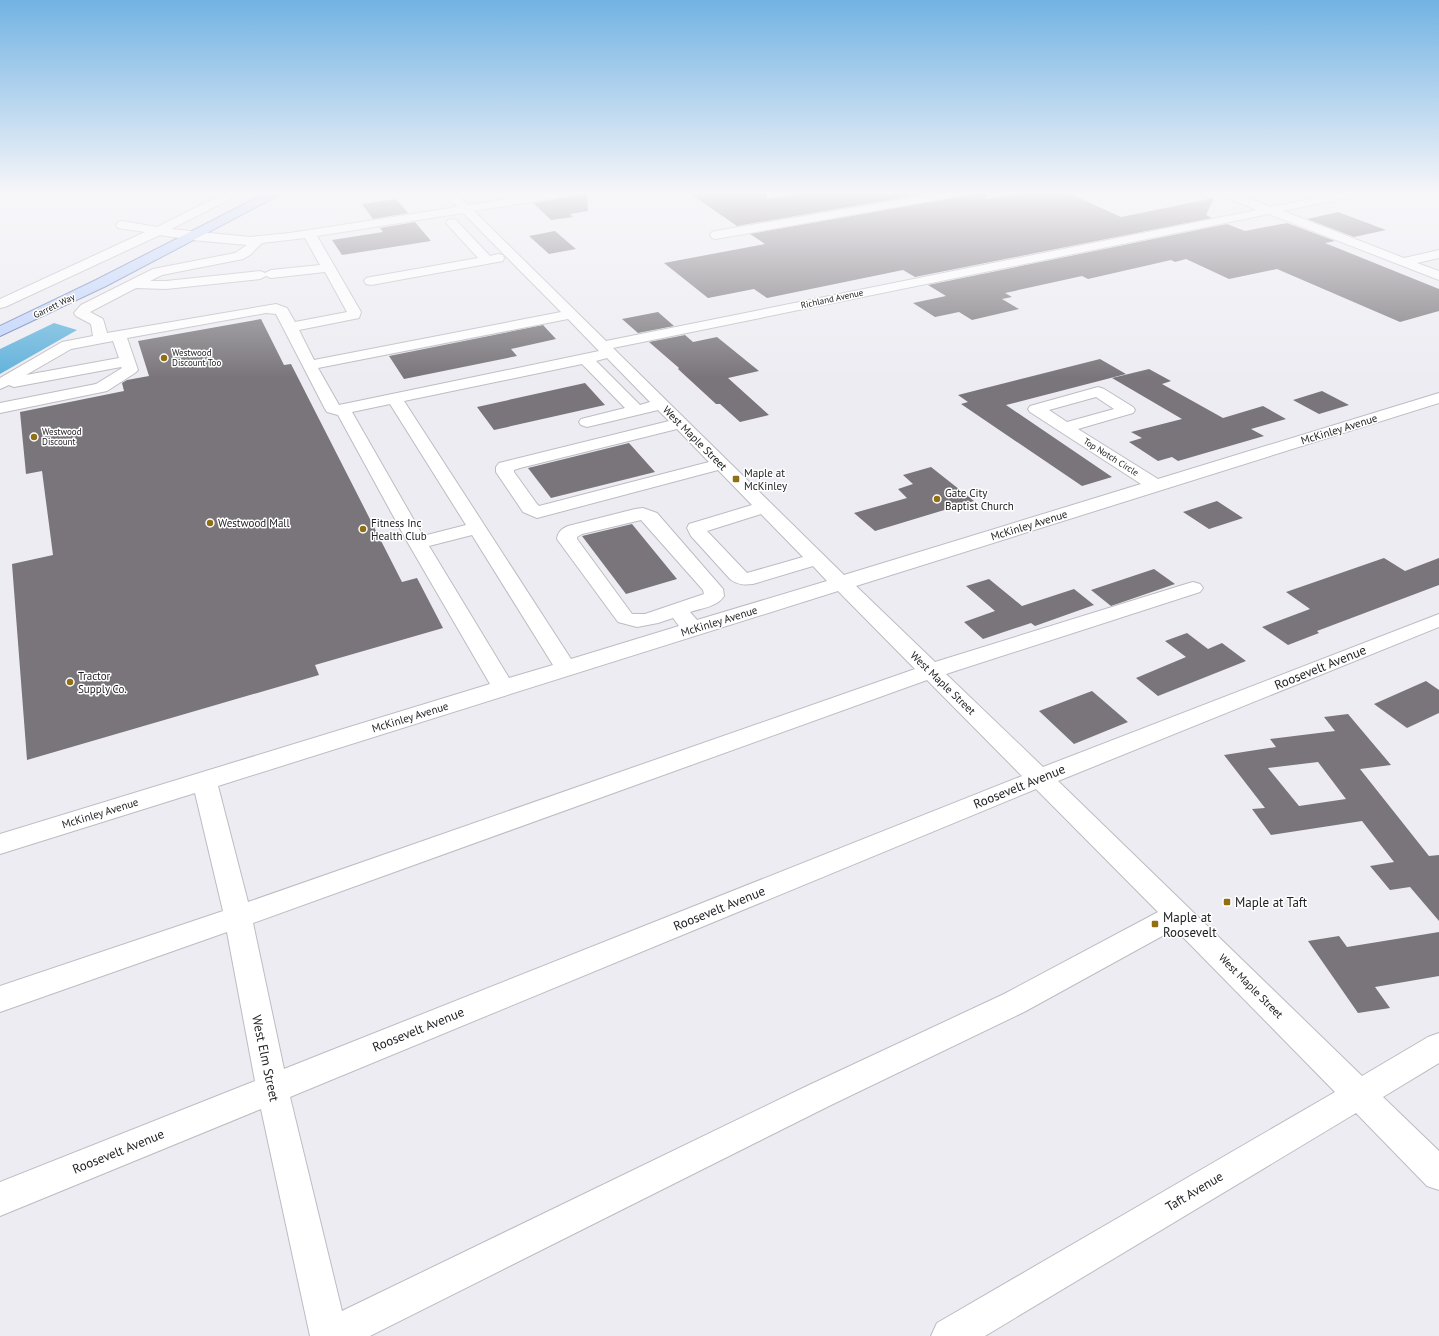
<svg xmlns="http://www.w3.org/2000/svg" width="1439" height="1336" viewBox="0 0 1439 1336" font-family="'PT Sans',sans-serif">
<rect width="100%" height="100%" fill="#edecf2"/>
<!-- water -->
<path fill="#61b2db" d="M 54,323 L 77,330 L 0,374 L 0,349 Z"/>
<!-- building -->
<path fill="#79757a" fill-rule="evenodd" d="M 686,191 L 767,191 L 767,199 L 813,191 L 941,191 L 737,226 Z
M 977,191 L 986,191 L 986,199 L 1037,191 L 1064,191 L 1121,217 L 1214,198 L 1206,215 L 1212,218 L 915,277 L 903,270 L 767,298 L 754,289 L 708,298 L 664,263 L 765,244 L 750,234 L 970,195 Z
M 587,193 L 588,211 L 570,214 L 573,217 L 551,220 L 533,203 L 581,195 Z
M 396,199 L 408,213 L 373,219 L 362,204 Z
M 1338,212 L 1386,230 L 1354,237 L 1307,219 Z
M 415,222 L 431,241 L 342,255 L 332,240 L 383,232 L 380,228 Z
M 1287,223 L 1335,241 L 1325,243 L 1439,289 L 1439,311 L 1400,322 L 1277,269 L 1229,279 L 1186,259 L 1175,262 L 1171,260 L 1088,279 L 1082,276 L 1005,293 L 1012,297 L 1002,299 L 1019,309 L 972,320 L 959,312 L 935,317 L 913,303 L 946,296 L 928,285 L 1227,224 L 1245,231 Z
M 555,231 L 576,249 L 549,254 L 529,236 Z
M 658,312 L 674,326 L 638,333 L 622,319 Z
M 261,319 L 284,365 L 291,364 L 402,582 L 417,578 L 443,628 L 315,665 L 319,675 L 27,760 L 12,564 L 53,555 L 42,471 L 26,474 L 20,412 L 124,391 L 122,383 L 127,380 L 149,376 L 138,341 Z
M 543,325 L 556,339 L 511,349 L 517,356 L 404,379 L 389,356 Z
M 685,335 L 693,342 L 717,337 L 759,371 L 728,378 L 769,415 L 740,422 L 720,404 L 716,404 L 678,369 L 679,368 L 649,342 Z
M 1100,359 L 1126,374 L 1006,405 L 1112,477 L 1082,486 L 961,404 L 968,402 L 958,395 Z
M 1149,369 L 1171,381 L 1162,384 L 1223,418 L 1263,406 L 1286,419 L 1251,429 L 1264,436 L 1178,461 L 1172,457 L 1158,461 L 1129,442 L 1142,438 L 1131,432 L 1182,419 L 1112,378 Z
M 585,383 L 605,405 L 494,430 L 477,407 Z
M 1322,391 L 1349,405 L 1319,414 L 1293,400 Z
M 629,443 L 655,472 L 551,498 L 528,468 Z
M 931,467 L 974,501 L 875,531 L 854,513 L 907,498 L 898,489 L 913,484 L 903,475 Z
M 1217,501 L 1243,518 L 1209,529 L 1183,512 Z
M 632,524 L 677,579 L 626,594 L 582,536 Z
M 1384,558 L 1405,571 L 1439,558 L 1439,585 L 1317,631 L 1319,633 L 1288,645 L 1262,627 L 1310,609 L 1286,592 Z
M 1154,569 L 1175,584 L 1111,606 L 1091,590 Z
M 989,579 L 1022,606 L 1074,589 L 1094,605 L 1035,626 L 1031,623 L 983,639 L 964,622 L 995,611 L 966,586 Z
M 1187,633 L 1208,649 L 1222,643 L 1246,661 L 1158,696 L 1136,678 L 1186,657 L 1165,641 Z
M 1426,681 L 1439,690 L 1439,713 L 1407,728 L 1374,704 Z
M 1092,691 L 1128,722 L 1074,744 L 1039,711 Z
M 1348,714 L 1391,765 L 1360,769 L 1429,856 L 1439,855 L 1439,921 L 1410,887 L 1390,890 L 1370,866 L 1394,862 L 1362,821 L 1271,835 L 1252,809 L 1265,808 L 1224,755 L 1276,747 L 1270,739 L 1335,731 L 1324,717 ZM 1318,762 L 1346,799 L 1299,806 L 1268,768 Z
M 1439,932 L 1439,976 L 1375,987 L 1390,1008 L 1358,1013 L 1308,941 L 1339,936 L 1347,947 Z"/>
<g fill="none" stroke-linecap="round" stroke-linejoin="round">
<!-- minor casing -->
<g stroke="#bdbcc2" stroke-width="2">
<path id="minor" d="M 229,191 L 244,191 L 242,193 L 171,229 L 250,237 L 290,233 L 457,207 L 441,191 L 453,191 L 468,205 L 559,191 L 587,191 L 581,194 L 474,211 L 606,341 L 1257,210 L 1216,193 L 1214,191 L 1230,191 L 1271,207 L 1349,191 L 1372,191 L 1366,194 L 1283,211 L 1404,258 L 1439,250 L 1439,258 L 1417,263 L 1439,271 L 1439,280 L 1269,214 L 613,348 L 844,575 L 1141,484 L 1030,412 L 1028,409 L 1030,406 L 1098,387 L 1104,389 L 1133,407 L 1135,410 L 1133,413 L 1078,429 L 1158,479 L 1439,393 L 1439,403 L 856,586 L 935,662 L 1186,584 L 1193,582 L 1200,584 L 1203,588 L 1200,592 L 946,674 L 1043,767 L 1439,614 L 1439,627 L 1058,781 L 1362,1076 L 1428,1037 L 1439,1033 L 1439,1063 L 1383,1097 L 1439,1151 L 1439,1190 L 1427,1186 L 1356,1113 L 985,1336 L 931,1336 L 937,1323 L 1335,1092 L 1175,929 L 1024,1012 L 829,1106 L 370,1336 L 310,1336 L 261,1109 L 0,1216 L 0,1182 L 255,1081 L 227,932 L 0,1012 L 0,986 L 223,911 L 195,793 L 0,854 L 0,834 L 490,684 L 408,543 L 338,415 L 327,412 L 325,409 L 276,314 L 266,313 L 127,338 L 138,370 L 135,373 L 107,391 L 0,413 L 0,403 L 96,384 L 122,368 L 121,367 L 14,387 L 9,385 L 0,389 L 0,378 L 62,342 L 93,336 L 91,324 L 76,316 L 74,313 L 81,305 L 153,269 L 235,253 L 247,245 L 192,240 L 160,235 L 5,307 L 0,308 L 0,299 L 145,232 L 118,228 L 116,225 L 118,222 L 122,221 L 157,227 ZM 463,213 L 561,312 L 314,360 L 299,330 L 359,318 L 361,312 L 317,236 ZM 305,238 L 320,265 L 271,270 L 265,273 L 260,271 L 166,281 L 150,281 L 162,275 L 243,259 L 250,255 L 262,243 ZM 325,272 L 347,312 L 295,322 L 287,308 L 276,304 L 107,333 L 103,319 L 90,312 L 136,288 L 166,289 L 260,279 L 266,276 L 271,278 ZM 568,319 L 599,351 L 339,405 L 318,368 ZM 113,341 L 119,358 L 26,375 L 71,349 ZM 607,358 L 650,402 L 640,405 L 596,361 ZM 582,364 L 625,408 L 581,419 L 579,422 L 581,425 L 587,427 L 658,410 L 669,421 L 499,463 L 496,467 L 496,472 L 523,512 L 537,518 L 718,470 L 752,505 L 689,524 L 687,528 L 691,536 L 730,579 C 738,585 744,585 753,584 L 813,566 L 827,581 L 697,620 L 690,612 C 702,608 717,607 724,596 L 723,589 L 657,513 L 643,508 L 635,509 L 568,526 C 562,529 558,531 557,539 L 618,622 L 637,627 L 658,623 L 673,618 L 679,626 L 571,659 L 404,401 ZM 1096,397 L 1114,409 L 1067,422 L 1049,410 ZM 390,404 L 466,525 L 423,536 L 352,412 ZM 677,429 L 709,462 L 539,506 L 537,504 L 514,472 L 514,470 L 520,468 ZM 761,514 L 803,557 L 747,573 L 707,531 ZM 641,520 L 703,590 L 704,594 L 645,614 L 632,614 L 577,539 L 577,537 L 582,534 ZM 472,535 L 553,665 L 509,678 L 429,546 ZM 838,591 L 915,669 L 248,902 L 218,786 ZM 927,680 L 1022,776 L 284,1069 L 253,923 ZM 1036,789 L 1158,912 L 1004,994 L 807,1086 L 342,1311 L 290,1097 Z
M 950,191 L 976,191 L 970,194 L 716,239 L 712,238 L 710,235 L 712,232 L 716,231 Z
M 452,219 L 456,220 L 490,256 L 498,254 L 503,255 L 504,258 L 503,261 L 371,285 L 366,284 L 364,281 L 366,278 L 371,277 L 478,258 L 446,223 L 448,220 Z"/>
</g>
<!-- major casing -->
<g stroke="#6b82b0" stroke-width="2">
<path id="major" d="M 270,191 L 285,191 L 283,193 L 106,286 L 0,336 L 0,326 L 96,280 Z"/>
</g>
<!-- minor -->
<use href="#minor" fill="#fff" fill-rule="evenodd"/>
<!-- major -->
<use href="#major" fill="#bed3fd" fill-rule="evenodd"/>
</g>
<!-- sky -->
<linearGradient id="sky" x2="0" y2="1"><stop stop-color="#72b3e3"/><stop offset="0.51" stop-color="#f7f6f9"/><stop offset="1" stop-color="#f7f6f9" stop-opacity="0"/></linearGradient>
<rect width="1439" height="378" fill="url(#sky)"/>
<!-- markers -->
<g fill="#906f15" stroke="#fff" stroke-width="1.5">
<circle cx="164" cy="358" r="4"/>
<circle cx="34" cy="437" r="4"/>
<rect x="732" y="475" width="8" height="8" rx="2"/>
<circle cx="937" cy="499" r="4"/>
<circle cx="210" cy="523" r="4"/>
<circle cx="363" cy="529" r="4"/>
<circle cx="70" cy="682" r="4"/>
<rect x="1223" y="898" width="8" height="8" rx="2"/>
<rect x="1151" y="920" width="8" height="8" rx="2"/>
</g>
<g text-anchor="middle" stroke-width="3" stroke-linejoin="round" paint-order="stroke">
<!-- far-street labels -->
<g font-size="9" fill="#232225" stroke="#fff">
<text transform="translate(832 299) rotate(-12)" y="3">Richland Avenue</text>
<text transform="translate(54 306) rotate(-26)" y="3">Garrett Way</text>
<text transform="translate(1111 457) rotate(32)" y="3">Top Notch Circle</text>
</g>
<!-- far-poi labels -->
<g font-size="9" fill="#232225" stroke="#fff" text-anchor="start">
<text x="172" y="356">Westwood<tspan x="172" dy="10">Discount Too</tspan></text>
<text x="42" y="435">Westwood<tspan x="42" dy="10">Discount</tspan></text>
</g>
<!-- street labels -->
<g font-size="11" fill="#232225" stroke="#fff">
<text transform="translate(1339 429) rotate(-17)" y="4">McKinley Avenue</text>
<text transform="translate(695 438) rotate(45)" y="4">West Maple Street</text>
<text transform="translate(1029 525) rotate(-17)" y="4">McKinley Avenue</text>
<text transform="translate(719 621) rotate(-17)" y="4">McKinley Avenue</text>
<text transform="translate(943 683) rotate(44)" y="4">West Maple Street</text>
<text transform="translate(410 717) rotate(-17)" y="4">McKinley Avenue</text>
<text transform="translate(100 813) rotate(-17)" y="4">McKinley Avenue</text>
<text transform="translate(1251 986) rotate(45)" y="4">West Maple Street</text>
</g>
<!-- poi labels -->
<g font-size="11" fill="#232225" stroke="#fff" text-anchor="start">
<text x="744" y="477">Maple at<tspan x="744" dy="13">McKinley</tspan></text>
<text x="945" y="497">Gate City<tspan x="945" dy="13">Baptist Church</tspan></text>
<text x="218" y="527">Westwood Mall</text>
<text x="371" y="527">Fitness Inc<tspan x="371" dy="13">Health Club</tspan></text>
<text x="78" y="680">Tractor<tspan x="78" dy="13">Supply Co.</tspan></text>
</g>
<!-- near-street labels -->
<g font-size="13" fill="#232225" stroke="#fff">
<text transform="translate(1320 667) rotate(-22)" y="5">Roosevelt Avenue</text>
<text transform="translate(1019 786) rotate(-22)" y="5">Roosevelt Avenue</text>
<text transform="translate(719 908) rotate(-22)" y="5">Roosevelt Avenue</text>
<text transform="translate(418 1029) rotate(-22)" y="5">Roosevelt Avenue</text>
<text transform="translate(266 1058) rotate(78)" y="5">West Elm Street</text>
<text transform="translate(118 1151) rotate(-22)" y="5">Roosevelt Avenue</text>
<text transform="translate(1194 1191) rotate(-31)" y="5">Taft Avenue</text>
</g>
<!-- near-poi labels -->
<g font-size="13" fill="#232225" stroke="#fff" text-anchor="start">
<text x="1235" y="907">Maple at Taft</text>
<text x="1163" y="922">Maple at<tspan x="1163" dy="15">Roosevelt</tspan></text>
</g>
</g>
</svg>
